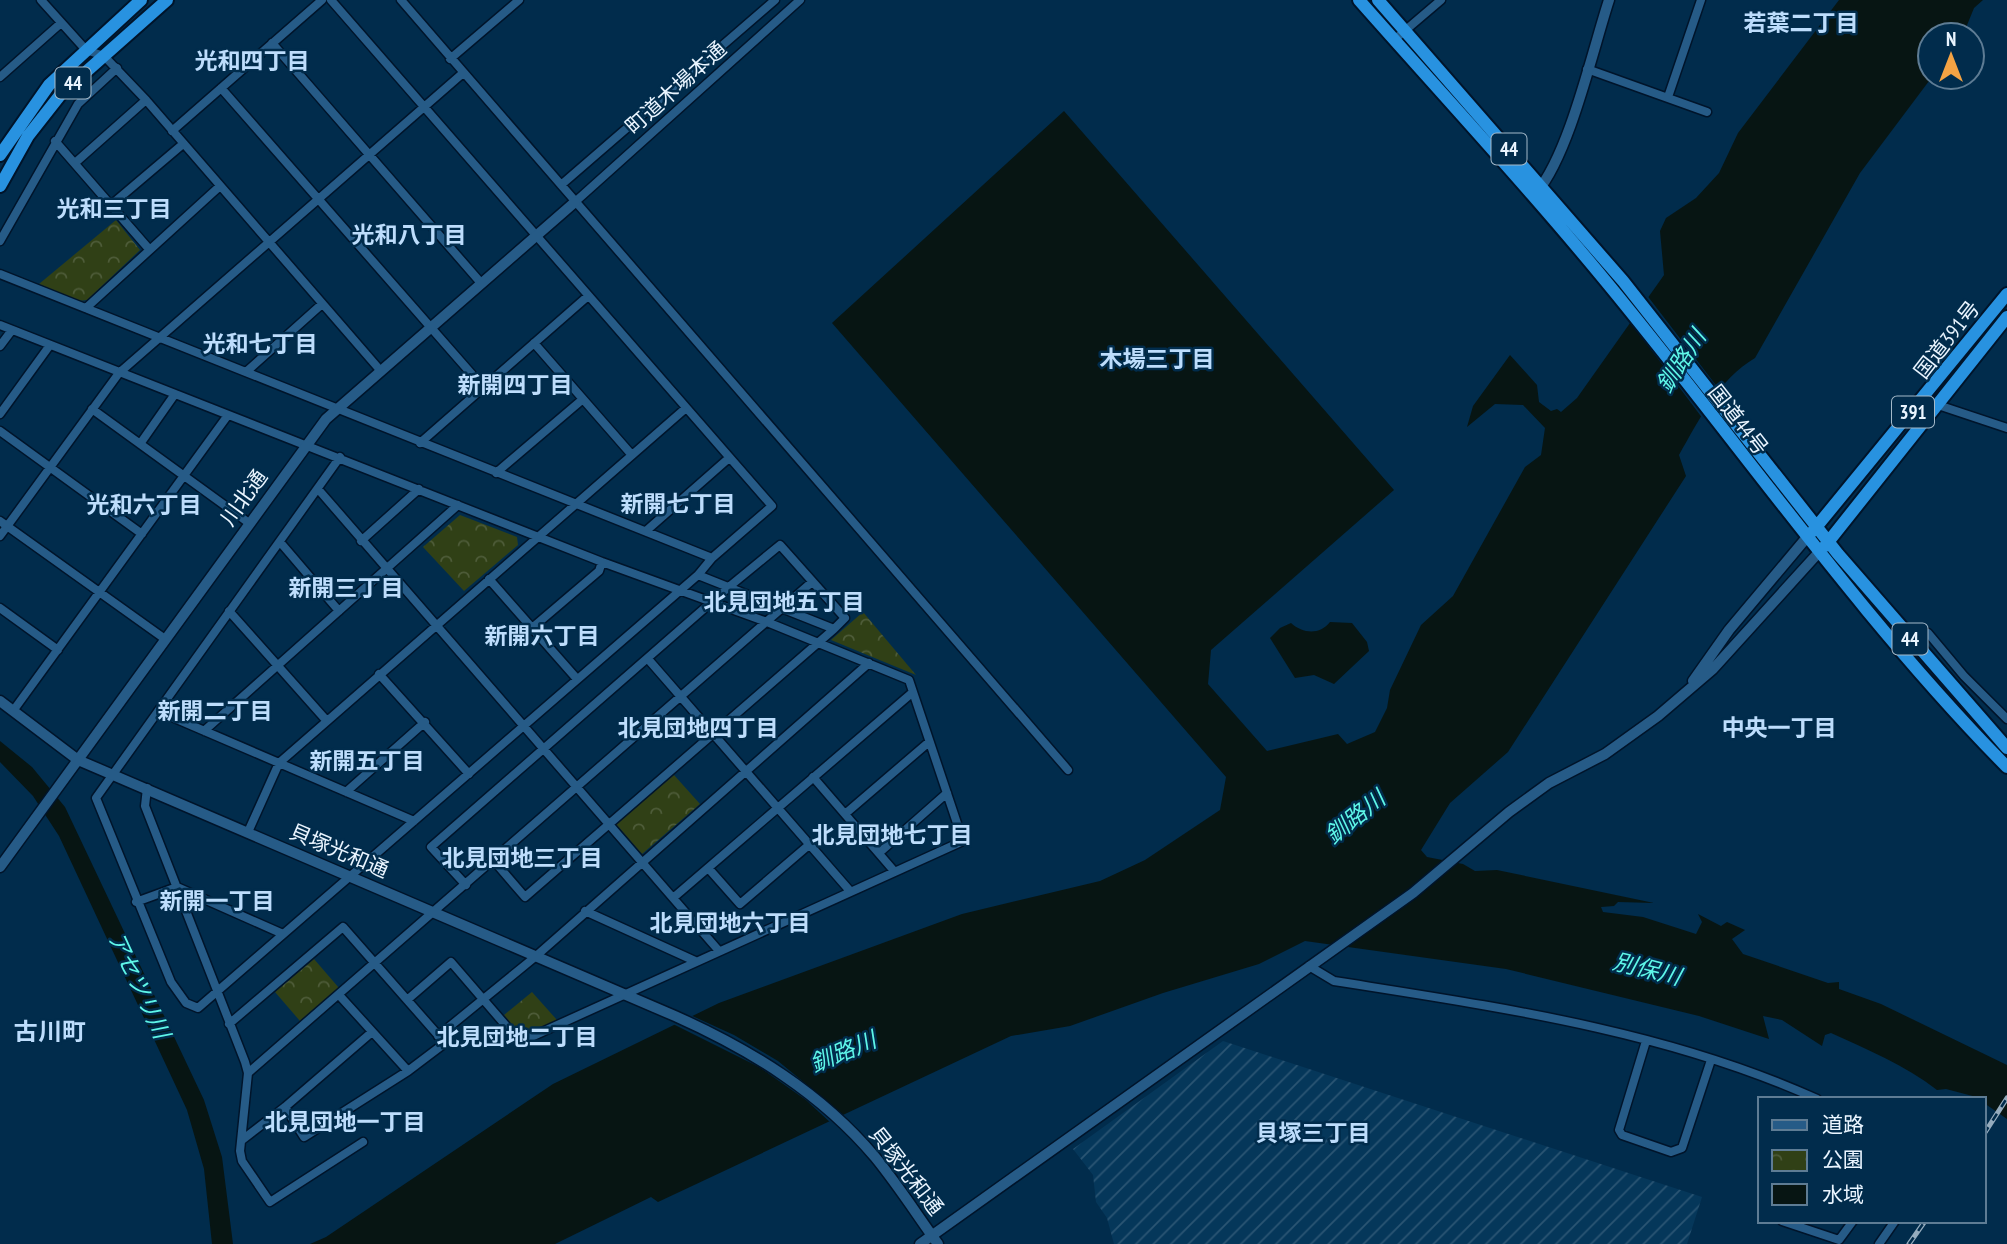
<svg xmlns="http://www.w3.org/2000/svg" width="2007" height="1244" viewBox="0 0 2007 1244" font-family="'PT Sans Narrow','Noto Sans JP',sans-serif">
<defs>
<pattern id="industrial-furrows" width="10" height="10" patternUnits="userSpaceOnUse" patternTransform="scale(1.75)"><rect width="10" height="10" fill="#05375a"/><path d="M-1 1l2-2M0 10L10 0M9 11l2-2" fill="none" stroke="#2a5573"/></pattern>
<pattern id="park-crowns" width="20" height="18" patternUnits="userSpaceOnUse" patternTransform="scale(1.75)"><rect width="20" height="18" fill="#304016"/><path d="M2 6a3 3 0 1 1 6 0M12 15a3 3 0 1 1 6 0" fill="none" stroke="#4e5c39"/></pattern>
</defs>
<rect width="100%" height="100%" fill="#012c4c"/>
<!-- industrial -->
<path fill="url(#industrial-furrows)" d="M 1223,1041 L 1702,1197 L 1687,1244 L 1114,1244 L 1107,1218 L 1096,1202 L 1093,1175 L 1073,1149 Z"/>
<!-- park -->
<path fill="url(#park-crowns)" d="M 116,220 L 140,250 L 87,300 L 78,301 L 39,284 Z
M 460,515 L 517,537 L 518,545 L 464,591 L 423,547 Z
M 863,612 L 916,675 L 831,640 Z
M 674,775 L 700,804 L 642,854 L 616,824 Z
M 314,959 L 339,988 L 300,1021 L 275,992 Z
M 532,992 L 557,1020 L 522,1036 L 504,1015 Z"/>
<!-- water -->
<path fill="#071513" d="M 1839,0 L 1983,0 L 1974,8 L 1963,35 L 1930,35 L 1932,77 L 1860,173 L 1755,358 C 1719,379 1699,420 1679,455 L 1686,476 L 1508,752 L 1450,803 L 1421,850 L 1427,857 L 1463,864 L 1475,871 L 1497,870 L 1654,903 L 1618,902 L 1614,906 L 1601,907 L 1603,912 L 1643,917 L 1696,934 L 1702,922 L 1698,914 L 1721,926 L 1727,922 L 1745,930 L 1732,939 L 1743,954 L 1828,983 L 1839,982 L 1839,989 L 1881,1004 L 2007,1065 L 2007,1119 L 1984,1103 L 1984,1099 L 1946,1089 L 1937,1090 C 1905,1065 1868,1050 1831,1033 L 1825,1035 L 1822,1046 L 1782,1020 L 1763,1016 L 1769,1039 L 1699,1016 L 1506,969 L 1305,941 L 1259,964 L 1163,993 L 1070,1026 L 1011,1036 L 658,1202 L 651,1197 L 555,1244 L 310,1244 L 326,1237 L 553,1084 L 719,1003 L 962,914 L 1100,881 L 1145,860 L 1220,810 L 1226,777 L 832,323 L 1064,111 L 1394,490 L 1211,650 L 1208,684 L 1267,751 L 1338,734 L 1347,744 L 1375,732 L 1387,708 L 1390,690 L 1421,625 L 1453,596 L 1525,467 L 1541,455 L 1545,428 L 1523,405 L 1495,404 L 1467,427 L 1473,406 L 1510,355 L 1537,385 L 1539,402 L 1551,411 L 1557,409 L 1561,412 L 1577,398 L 1664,275 L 1660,231 L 1666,218 L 1696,198 L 1719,173 L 1738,133 Z
M 1330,622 L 1352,623 L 1367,642 L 1369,651 L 1334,684 L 1314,675 L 1295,678 L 1270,638 L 1280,628 L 1291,623 C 1303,634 1320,635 1330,622 Z
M 0,741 L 32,767 L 65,807 L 204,1100 L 222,1157 L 233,1244 L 212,1244 L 204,1169 L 187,1110 L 59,836 L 33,796 L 0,762 Z"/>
<!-- pier -->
<path fill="#012c4c" d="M 1646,294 L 1722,393 L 1703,419 L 1628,319 Z
M 688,1014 L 734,1035 L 778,1061 L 846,1117 L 832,1124 L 806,1100 L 759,1067 L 671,1023 Z"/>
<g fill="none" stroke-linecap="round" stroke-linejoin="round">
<!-- minor casing -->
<g stroke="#00142a" stroke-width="11">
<path id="minor" d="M 41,0 L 86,50 L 104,56 L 146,100 L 380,370
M 331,0 L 772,506 L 712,558 L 698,575 L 198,1008 L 186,1003 L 171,982 L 96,798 L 340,457
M 401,0 L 1068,770
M 1394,40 L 1441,0
M 272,43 L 481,283
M 450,59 L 519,0
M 1587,69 L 1707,112
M 0,77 L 61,23
M 221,88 L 483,387
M 1668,97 L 1701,0
M 172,131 L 322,0
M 55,141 L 149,249
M 75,163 L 146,100
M 561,185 L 775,0
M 575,202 L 800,0
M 111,205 L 183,144
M 0,241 L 78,104 L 117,68
M 0,274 L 712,558
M 86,308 L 220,186
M 0,325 L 602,562 L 767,622 L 909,680 L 963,841 L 520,1042 L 451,962 L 407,1000
M 534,343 L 631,454
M 0,346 L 12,330
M 246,372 L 322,304
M 1938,405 L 2007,428
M 92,409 L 249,523
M 0,414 L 50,345
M 0,431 L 142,534
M 420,443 L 588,296
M 140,444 L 175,394
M 496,473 L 583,399
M 318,489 L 719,951
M 0,521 L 165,639
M 646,531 L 729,458
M 0,536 L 119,373 L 463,73
M 361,541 L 419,489
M 280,542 L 339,611
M 489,579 L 577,679
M 0,608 L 58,650
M 229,611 L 326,720
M 532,628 L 599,571 L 602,562
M 1901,650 L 1918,633 L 1928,633 L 1964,676 L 2007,719
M 648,659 L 850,891
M 379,674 L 469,774
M 13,711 L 228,415
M 158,711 L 414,821
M 204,731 L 458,505
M 813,777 L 894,871
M 147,788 L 145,806 L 245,1062 L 248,1073 L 240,1151 L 242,1161 L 270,1202 L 363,1142
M 346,792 L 425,722
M 845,814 L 929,742
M 248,832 L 279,763 L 686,408
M 879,853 L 947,793
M 494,861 L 525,897 L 834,629
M 709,869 L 740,904 L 810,844
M 466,885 L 431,847 L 730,586 L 780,545 L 845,618 L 834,629 L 698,575
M 673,898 L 913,692
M 136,902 L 177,887 L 283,934
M 585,911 L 695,961
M 1309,966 L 1334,981 C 1497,1007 1665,1030 1817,1099
M 339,995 L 408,1071
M 229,1024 L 343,927 L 445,1043 L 408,1071 L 304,1137 L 285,1107
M 438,1036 L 535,957 L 869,663
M 1646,1041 L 1619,1130 L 1622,1135 L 1671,1152 L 1682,1148 L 1711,1060
M 248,1073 L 812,582
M 242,1140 L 285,1107 L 372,1032
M 1782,1221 L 1839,1240 L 1853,1221
M 1879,1244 L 1895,1221"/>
</g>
<!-- tertiary casing -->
<g stroke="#00142a" stroke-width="13">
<path id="tertiary" d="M 1537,192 C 1570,152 1592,52 1609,0
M 1693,681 L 1729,630 L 1808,536
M 0,701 L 78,760 L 675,1016 C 751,1050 821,1093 875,1157 C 898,1185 917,1215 938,1244
M 0,867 L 326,419 L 575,202
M 920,1244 L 1413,893 L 1509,812 L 1549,783 L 1605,754 L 1658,716 L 1713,669 L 1820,551"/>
</g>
<!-- trunk casing -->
<g stroke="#00142a" stroke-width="16">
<path id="trunk" d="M 1359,0 C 1450,103 1544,204 1630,311 C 1754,464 1868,626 2007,767
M 1378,0 L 1623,281 L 1838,554 L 2007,748
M 0,155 L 49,85 L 141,0
M 0,186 L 28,136 L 61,94 L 167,0
M 1813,531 L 2007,294
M 1825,546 L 2007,317"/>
</g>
<!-- minor -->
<use href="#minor" stroke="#265b87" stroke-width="8"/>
<!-- tertiary -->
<use href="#tertiary" stroke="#265b87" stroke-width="10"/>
<!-- trunk -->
<use href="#trunk" stroke="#2892e0" stroke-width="12"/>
<!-- rail casing -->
<g stroke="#94abbd" stroke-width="5">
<path id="rail" d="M 1984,1134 L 2007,1098
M 1909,1244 L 1925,1221"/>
</g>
<!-- rail -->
<use href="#rail" stroke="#012c4c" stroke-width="2.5" stroke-dasharray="8" stroke-linecap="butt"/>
</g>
<g text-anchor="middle" stroke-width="5" stroke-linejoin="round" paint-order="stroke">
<!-- shield labels -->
<g fill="#012c4c" stroke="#a4b9c9" stroke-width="2">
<rect x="55.5" y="67.5" width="35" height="31" rx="5"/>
<rect x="1491.5" y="133.5" width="35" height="31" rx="5"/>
<rect x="1892" y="396.5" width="42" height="31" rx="5"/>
<rect x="1892.5" y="623.5" width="35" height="31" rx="5"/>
</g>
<g font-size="19" font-weight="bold" fill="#eaf5ff">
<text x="73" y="90">44</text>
<text x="1509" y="156">44</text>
<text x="1913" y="419">391</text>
<text x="1910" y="646">44</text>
</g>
<!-- street labels -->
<g font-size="21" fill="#eaf5ff" stroke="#012c4c">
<text transform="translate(676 88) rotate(-42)" y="7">町道木場本通</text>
<text transform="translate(1947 340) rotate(-52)" y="7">国道391号</text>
<text transform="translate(1738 420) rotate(52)" y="7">国道44号</text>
<text transform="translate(244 498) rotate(-54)" y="7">川北通</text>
<text transform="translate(339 851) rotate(23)" y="7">貝塚光和通</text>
<text transform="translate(906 1171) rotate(52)" y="7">貝塚光和通</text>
</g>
<!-- neighbourhood labels -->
<g font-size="23" font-weight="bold" fill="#bdddfc" stroke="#012c4c">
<text x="1801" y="31">若葉二丁目</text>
<text x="252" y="69">光和四丁目</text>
<text x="114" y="217">光和三丁目</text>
<text x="409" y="243">光和八丁目</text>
<text x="260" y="352">光和七丁目</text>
<text x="1157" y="367">木場三丁目</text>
<text x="515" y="393">新開四丁目</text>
<text x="678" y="512">新開七丁目</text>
<text x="144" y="513">光和六丁目</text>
<text x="346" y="596">新開三丁目</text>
<text x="784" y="610">北見団地五丁目</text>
<text x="542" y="644">新開六丁目</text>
<text x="215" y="719">新開二丁目</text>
<text x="698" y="736">北見団地四丁目</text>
<text x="1779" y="736">中央一丁目</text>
<text x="367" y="769">新開五丁目</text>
<text x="892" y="843">北見団地七丁目</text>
<text x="522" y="866">北見団地三丁目</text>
<text x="217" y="909">新開一丁目</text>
<text x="730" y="931">北見団地六丁目</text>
<text x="517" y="1045">北見団地二丁目</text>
<text x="345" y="1130">北見団地一丁目</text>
<text x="1313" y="1141">貝塚三丁目</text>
</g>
<!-- water labels -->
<g font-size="23" font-style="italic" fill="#5ef6e8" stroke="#012c4c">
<text transform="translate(1681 361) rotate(-57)" y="8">釧路川</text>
<text transform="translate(1355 817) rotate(-39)" y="8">釧路川</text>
<text transform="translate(1647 969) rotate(14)" y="8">別保川</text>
<text transform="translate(139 985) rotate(65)" y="8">アセツリ川</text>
<text transform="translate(843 1052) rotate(-23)" y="8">釧路川</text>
</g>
<!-- quarter labels -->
<g font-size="24" font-weight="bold" fill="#bdddfc" stroke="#012c4c">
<text x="50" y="1040">古川町</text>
</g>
</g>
<!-- legend -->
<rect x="1758" y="1097" width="228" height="126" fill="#012c4c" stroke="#5e7c94" stroke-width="2"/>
<rect x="1772" y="1120" width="35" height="10" fill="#265b87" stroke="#5e7c94" stroke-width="2"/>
<text x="1822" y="1132" font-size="21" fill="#eaf5ff">道路</text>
<rect x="1772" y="1150" width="35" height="21" fill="url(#park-crowns)" stroke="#5e7c94" stroke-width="2"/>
<text x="1822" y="1167" font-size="21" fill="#eaf5ff">公園</text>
<rect x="1772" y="1184" width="35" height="21" fill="#071513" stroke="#5e7c94" stroke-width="2"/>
<text x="1822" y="1202" font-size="21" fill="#eaf5ff">水域</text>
<!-- north arrow -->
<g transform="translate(1951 56)"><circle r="33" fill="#012c4c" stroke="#5e7c94" stroke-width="2"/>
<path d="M0-5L12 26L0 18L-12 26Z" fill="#f4a344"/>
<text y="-10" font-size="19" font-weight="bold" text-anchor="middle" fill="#eaf5ff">N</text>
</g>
</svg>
